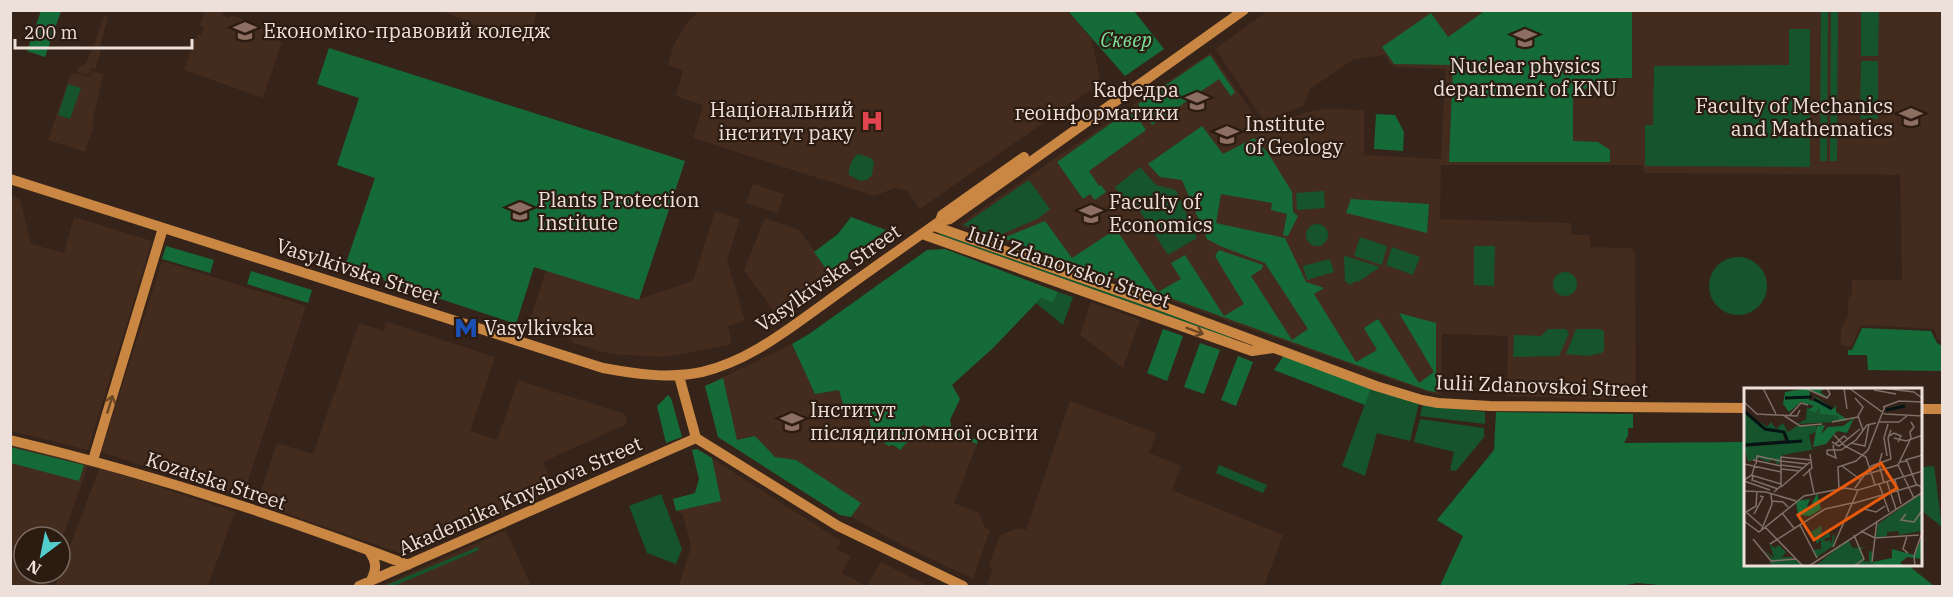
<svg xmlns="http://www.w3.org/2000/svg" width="1953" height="597" viewBox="0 0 1953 597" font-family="'IBM Plex Serif',serif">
<rect width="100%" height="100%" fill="#36241a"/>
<!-- built -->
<path fill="#432b1d" d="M 1067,10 L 1091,38 L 1099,73 L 1099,84 L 920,209 L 907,191 L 895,188 L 874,196 L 693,138 L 703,105 L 676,96 L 683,70 L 668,65 L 674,44 L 689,20 L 699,11 Z
M 205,11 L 217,11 L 223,13 L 223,16 L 229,18 L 230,15 L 274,30 L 273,33 L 281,36 L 279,41 L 282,42 L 263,98 L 184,70 L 197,34 L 201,35 L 204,27 L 200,25 Z
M 441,11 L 441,10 L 537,11 L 529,45 Z
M 1268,11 L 1942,11 L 1942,340 L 1938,339 L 1934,329 L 1861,325 L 1851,347 L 1841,345 L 1841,329 L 1848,316 L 1848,299 L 1852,293 L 1852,280 L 1902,280 L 1900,175 L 1644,173 L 1643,165 L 1441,165 L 1440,219 L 1571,223 L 1572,235 L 1590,235 L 1590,247 L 1632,248 L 1635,253 L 1636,399 L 1507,396 L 1508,336 L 1442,334 L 1441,395 L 1430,393 L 958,225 L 1211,52 L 1263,128 L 1307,112 L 1324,109 L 1364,110 L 1364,155 L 1441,159 L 1445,69 L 1396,67 L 1389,63 L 1386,55 L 1354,59 L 1310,89 L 1303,106 L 1264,121 L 1215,49 Z
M 104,16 L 108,17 L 99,50 L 101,51 L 95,69 L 91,68 L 89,75 L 78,73 L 77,68 L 83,66 L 87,61 L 90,53 L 91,53 Z
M 92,71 L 103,74 L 92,124 L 94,126 L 85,152 L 48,140 L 70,75 L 75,73 L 90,77 Z
M 592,131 L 685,161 L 639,299 L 693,281 L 715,211 L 740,219 L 727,260 L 745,321 L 728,326 L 731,340 L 730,345 L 664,357 L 623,355 L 602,352 L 574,343 L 568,337 L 538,328 L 537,331 L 533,330 L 535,321 L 530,319 Z
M 753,184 L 784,194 L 778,213 L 746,203 Z
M 11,195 L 20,199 L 31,244 L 64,253 L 74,217 L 152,241 L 88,450 L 11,431 Z
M 765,218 L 799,230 L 831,274 L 775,313 L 744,270 Z
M 162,261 L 306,306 L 242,498 L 101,452 Z
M 1091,302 L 1140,320 L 1123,368 L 1080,335 Z
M 387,322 L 495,357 L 470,431 L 497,440 L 518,380 L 625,414 L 627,424 L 543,462 L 555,491 L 408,556 L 257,503 L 277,443 L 313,454 L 359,323 L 384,331 Z
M 792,344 L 815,394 L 839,390 L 867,407 L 872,433 L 900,450 L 923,425 L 977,444 L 954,503 L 979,513 L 985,528 L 990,530 L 973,579 L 904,546 L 851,517 L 840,515 L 718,437 L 705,386 Z
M 1070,401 L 1156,433 L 1149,453 L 1181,466 L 1172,490 L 1283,535 L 1264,586 L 990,586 L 987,585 L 992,570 L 989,564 L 1000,535 L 1019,528 L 1026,530 Z
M 11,443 L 89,462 L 60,546 L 60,537 L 24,537 L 24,573 L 51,573 L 46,586 L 11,586 Z
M 697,449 L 841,541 L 837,549 L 851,556 L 842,573 L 866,586 L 881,562 L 928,586 L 679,586 L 691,547 L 683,515 L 676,511 L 673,499 L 695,493 L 699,479 L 692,450 Z
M 100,467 L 235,512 L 208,586 L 55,586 Z
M 506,530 L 531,586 L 381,586 Z"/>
<!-- green -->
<path fill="#16542e" d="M 1821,11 L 1828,11 L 1827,161 L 1820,161 Z
M 1831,11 L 1838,11 L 1837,161 L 1830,161 Z
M 1861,11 L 1879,11 L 1878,56 L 1861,56 Z
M 1789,29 L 1810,29 L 1810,167 L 1645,166 L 1645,125 L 1653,125 L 1654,66 L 1789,65 Z
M 1861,61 L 1878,61 L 1878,119 L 1860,119 Z
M 68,84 L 81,88 L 70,119 L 58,115 Z
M 858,154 L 871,158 L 874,162 L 872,175 L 867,180 L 860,181 L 849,175 C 848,168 852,158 858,154 Z
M 1140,167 L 1156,185 L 1176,190 L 1197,238 L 1168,255 L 1137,207 L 1131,211 L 1115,187 Z
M 1029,180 L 1050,209 L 1039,218 L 996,237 L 963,225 Z
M 1324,191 L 1325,208 L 1297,210 L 1296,193 Z
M1306 235a11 11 0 1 1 22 0a11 11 0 1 1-22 0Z
M 939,232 L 1232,334 L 1230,339 L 939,235 Z
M 1360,237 L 1387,246 L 1382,265 L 1354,256 Z
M 1474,246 L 1495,246 L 1494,286 L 1474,285 Z
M 1392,247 L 1420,257 L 1413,275 L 1386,265 Z
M 1344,256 L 1345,256 L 1380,267 L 1358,282 L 1356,281 L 1350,285 L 1345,281 Z
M1709 286a29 29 0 1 1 58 0a29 29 0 1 1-58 0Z
M 1330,259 L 1334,272 L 1307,280 L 1303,266 Z
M1553 284a12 12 0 1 1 24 0a12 12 0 1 1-24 0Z
M 1058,292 L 1073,297 L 1063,325 L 1036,303 L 1041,298 L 1053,303 Z
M 1548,329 L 1566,329 L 1569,333 L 1559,356 L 1513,357 L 1514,335 L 1541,336 Z
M 1576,329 L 1600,329 L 1604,331 L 1604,350 L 1602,353 L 1588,356 L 1566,354 Z
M 1371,388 L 1419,403 L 1410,441 L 1377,433 L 1365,476 L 1342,466 Z
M 1423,404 L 1485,412 L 1485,424 L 1420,416 Z
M 1420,419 L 1484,428 L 1484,437 L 1456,471 L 1450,470 L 1454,452 L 1414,442 Z
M 1219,465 L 1267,485 L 1263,493 L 1216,473 Z
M 1934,466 L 1942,527 L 1922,511 L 1922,467 Z
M 661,494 L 682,549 L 676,564 L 647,553 L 629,506 Z
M 478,547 L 479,550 L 394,586 L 384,586 Z"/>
<!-- forest -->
<path fill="#146b38" d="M 41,11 L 61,11 L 45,57 L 27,51 Z
M 1068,11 L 1134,11 L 1164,49 L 1125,76 Z
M 1483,11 L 1632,11 L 1632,78 L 1607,78 L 1573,95 L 1573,141 L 1598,142 L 1610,150 L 1610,162 L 1449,162 L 1453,65 L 1394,64 L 1382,47 L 1431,13 L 1448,37 L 1483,12 Z
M 329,48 L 685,161 L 639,300 L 534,267 L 516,324 L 383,280 L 384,278 L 354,268 L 352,271 L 344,269 L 375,178 L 337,165 L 359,98 L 317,84 Z
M 1210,55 L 1235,92 L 1231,96 L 1219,79 L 1152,125 L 1138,104 Z
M 1131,109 L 1146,130 L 1089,171 L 1099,186 L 1101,185 L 1106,192 L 1095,200 L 1090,194 L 1083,199 L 1057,162 Z
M 1376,114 L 1395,115 L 1404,132 L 1403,151 L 1374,149 Z
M 1202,126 L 1223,154 L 1254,138 L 1268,153 L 1292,192 L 1293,212 L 1298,216 L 1288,236 L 1283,235 L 1287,214 L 1271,210 L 1272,203 L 1221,194 L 1216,223 L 1285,238 L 1306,282 L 1324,288 L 1314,294 L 1356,362 L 1377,350 L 1364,328 L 1378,319 L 1419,383 L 1434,372 L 1399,313 L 1436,323 L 1436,392 L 1429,391 L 1003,238 L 1045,221 L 1072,258 L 1116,229 L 1158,292 L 1181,279 L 1171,263 L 1185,255 L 1224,316 L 1244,304 L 1215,256 L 1219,250 L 1263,265 L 1262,269 L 1251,276 L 1292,340 L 1308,329 L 1265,263 L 1220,246 L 1207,239 L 1182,180 L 1160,177 L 1148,164 Z
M 1351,199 L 1429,204 L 1427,233 L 1346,213 Z
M 851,217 L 886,230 L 829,273 L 814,252 L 838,234 Z
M 166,246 L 214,260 L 210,273 L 162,259 Z
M 945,249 L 1058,292 L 1053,303 L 1041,298 L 993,348 L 952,385 L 960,399 L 950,420 L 952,431 L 978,440 L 977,444 L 923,425 L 900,450 L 893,445 L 888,446 L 872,433 L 867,407 L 845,412 L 839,390 L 815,394 L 792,344 L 809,334 L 927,250 Z
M 251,271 L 312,290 L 308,303 L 247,284 Z
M 1862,328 L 1931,331 L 1937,343 L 1942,346 L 1942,371 L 1868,370 L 1867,355 L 1848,355 L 1848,350 L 1852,350 Z
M 1163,329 L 1183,336 L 1167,381 L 1147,373 Z
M 1200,343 L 1220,350 L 1204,394 L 1184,387 Z
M 1284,355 L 1371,388 L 1365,405 L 1274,370 Z
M 1238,356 L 1253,362 L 1236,406 L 1221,400 Z
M 723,378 L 737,440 L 755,436 L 775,457 L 796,460 L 861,503 L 851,517 L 840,515 L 718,437 L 705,386 Z
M 668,395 L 671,398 L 682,437 L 666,443 L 657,406 Z
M 1496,412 L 1633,414 L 1633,428 L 1628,428 L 1628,435 L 1624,443 L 1746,442 L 1746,566 L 1909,566 L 1934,586 L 1670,586 L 1637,583 L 1622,586 L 1440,586 L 1463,536 L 1437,520 L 1494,450 Z
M 10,447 L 84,465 L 79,481 L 11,463 Z
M 697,449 L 712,458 L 721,501 L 676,511 L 673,499 L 695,493 L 699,479 L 692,450 Z"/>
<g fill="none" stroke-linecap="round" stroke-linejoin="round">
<!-- secondary -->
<path stroke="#ca8743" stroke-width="10" d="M 10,179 L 603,368 C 636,374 669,379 702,372 C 749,361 787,330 825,303 C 863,275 902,248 940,221 L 950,219 L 1244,10
M 940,221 L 942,215 L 1024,157
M 934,226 L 1164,307 L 1376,386 L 1422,400 L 1438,403 L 1490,406 L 1746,408
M 922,234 L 1252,351 L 1273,348
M 679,376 L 696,438
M 1922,409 L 1942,409
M 696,438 L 838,526 L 963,586
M 10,440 C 144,472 280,516 408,565
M 93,460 L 163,228
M 369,551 C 377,562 377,570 370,582
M 359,586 L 696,438"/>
</g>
<!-- one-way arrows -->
<defs><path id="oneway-shaft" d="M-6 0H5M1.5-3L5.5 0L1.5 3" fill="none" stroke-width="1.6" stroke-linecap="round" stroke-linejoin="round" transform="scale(1.5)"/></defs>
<g stroke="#6b4625">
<use href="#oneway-shaft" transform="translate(1195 331) rotate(20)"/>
<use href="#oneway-shaft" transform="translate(110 404) rotate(-73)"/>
</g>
<!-- icons -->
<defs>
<g id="university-bare" transform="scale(1.8)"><path d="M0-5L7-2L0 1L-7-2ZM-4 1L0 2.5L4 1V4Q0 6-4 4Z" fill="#8d6e63" stroke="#2c1b11" stroke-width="2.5" paint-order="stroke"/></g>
<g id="hospital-bare" transform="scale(1.8)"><path d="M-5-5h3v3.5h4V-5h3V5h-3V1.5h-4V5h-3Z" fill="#e0444e" stroke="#2c1b11" stroke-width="2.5" paint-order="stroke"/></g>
<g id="metro-bare" transform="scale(1.8)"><path d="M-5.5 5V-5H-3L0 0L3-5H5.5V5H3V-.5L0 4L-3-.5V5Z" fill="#1a4fb4" stroke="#2c1b11" stroke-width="2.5" paint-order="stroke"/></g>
</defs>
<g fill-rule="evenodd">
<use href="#university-bare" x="245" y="31"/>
<use href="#university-bare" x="1525" y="38"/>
<use href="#university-bare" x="1197" y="101"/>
<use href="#university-bare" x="1911" y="117"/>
<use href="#hospital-bare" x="872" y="121"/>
<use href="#university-bare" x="1227" y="135"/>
<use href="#university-bare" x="520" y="211"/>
<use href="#university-bare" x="1091" y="214"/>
<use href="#metro-bare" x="466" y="328"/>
<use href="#university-bare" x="792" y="422"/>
</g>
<g text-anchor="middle" stroke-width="4.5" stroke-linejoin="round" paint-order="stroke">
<!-- poi labels -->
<g font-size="20" fill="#ede0da" stroke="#2c1b11" text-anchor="start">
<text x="263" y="38">Економіко-правовий коледж</text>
<text x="1525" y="73" text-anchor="middle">Nuclear physics<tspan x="1525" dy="23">department of KNU</tspan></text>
<text x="1179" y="97" text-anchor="end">Кафедра<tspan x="1179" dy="23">геоінформатики</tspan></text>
<text x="1893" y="113" text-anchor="end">Faculty of Mechanics<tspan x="1893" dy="23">and Mathematics</tspan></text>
<text x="854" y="117" text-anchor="end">Національний<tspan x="854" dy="23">інститут раку</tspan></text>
<text x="1245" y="131">Institute<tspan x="1245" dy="23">of Geology</tspan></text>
<text x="538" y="207">Plants Protection<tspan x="538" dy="23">Institute</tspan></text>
<text x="1109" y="209">Faculty of<tspan x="1109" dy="23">Economics</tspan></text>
<text x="484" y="335">Vasylkivska</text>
<text x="810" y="417">Інститут<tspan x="810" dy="23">післядипломної освіти</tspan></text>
</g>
<!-- park labels -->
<g font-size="20" font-style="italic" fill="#7ce69c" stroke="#2c1b11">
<text x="1126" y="47">Сквер</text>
</g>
<!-- street labels -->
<g font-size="20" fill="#ede0da" stroke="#2c1b11">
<text transform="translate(1069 267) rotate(19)" y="7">Iulii Zdanovskoi Street</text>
<text transform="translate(358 271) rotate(18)" y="7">Vasylkivska Street</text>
<text transform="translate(828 278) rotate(-35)" y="7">Vasylkivska Street</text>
<text transform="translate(1542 386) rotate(2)" y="7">Iulii Zdanovskoi Street</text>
<text transform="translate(216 481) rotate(18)" y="7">Kozatska Street</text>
<text transform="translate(520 496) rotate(-24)" y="7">Akademika Knyshova Street</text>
</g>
</g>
<!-- overview -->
<g transform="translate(1744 388)">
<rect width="178" height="178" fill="#36241a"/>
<path d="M 63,19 L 72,25 L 75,19 L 76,26 L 95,28 L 94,34 L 53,36 L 62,31 ZM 0,24 L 22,43 L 39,44 L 40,52 L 0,56 ZM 16,33 L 23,39 L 27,34 L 32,41 L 39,35 L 44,44 L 53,38 L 72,38 L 72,44 L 65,47 L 68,61 L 82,59 L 39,67 L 34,77 L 30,72 L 23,74 L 15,70 L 4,74 L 0,59 L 60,54 L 43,53 L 40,43 L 21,41 ZM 178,105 L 177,143 L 155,147 L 154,143 L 143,144 L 143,148 L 132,150 L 134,136 ZM 78,137 L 77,151 L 85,144 L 86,149 L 79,151 L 83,154 L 85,151 L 87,156 L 89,146 L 91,149 L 89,158 L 73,169 L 69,162 L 77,161 L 77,151 L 73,156 L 67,144 ZM 104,152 L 109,160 L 121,159 L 116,162 L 120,173 L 125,174 L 125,163 L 129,164 L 128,178 L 71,178 ZM 26,156 L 31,160 L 35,157 L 42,164 L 38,169 L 47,169 L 61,178 L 26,178 L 27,170 L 20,162 L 30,170 Z" fill="#16542e"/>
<path d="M 64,0 L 82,0 L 76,4 L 83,9 L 66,3 L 65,12 L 75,14 L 70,8 L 90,21 L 92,16 L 92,24 L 104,32 L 94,34 L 95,28 L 76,26 L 75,19 L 72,25 L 64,22 L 70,18 L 57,14 L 45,24 L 39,16 L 41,4 ZM 110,30 L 103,45 L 93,43 L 82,56 L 69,59 L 73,38 L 81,37 L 77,46 L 84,39 L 99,38 ZM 73,105 L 77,121 L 66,128 L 54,127 L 52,113 L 66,111 L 63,118 L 66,120 ZM 178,150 L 178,171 L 163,169 L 156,175 L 162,178 L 128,178 L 129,174 L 148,170 L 148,161 L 170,167 Z" fill="#146b38"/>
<path fill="none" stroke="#041314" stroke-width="3" d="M 41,10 L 68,9M 70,11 L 88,21M 142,22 L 161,18M 0,23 L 21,41 L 40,44 L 44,54M 0,57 L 58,53"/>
<path fill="none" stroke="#7f6f67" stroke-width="1.5" d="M 19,0 L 32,26M 61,0 L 83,10 L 86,6 L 83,0M 100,0 L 103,21M 105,0 L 141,26 L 179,28M 138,0 L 170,4 L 179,11M 130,2 L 152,6M 111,10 L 119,19 L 114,28 L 119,42M 0,14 L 13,26 L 53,28 L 56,22M 139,19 L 155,13 L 179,14M 39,27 L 56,38 L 78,36M 45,28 L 57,15 L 64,17M 88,34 L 114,29M 134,34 L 155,34 L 164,27M 167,34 L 170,39 L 166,44 L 167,50M 147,42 L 144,50 L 147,71M 90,47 L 101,58 L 122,69 L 131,97M 145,48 L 150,45 L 157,48 L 154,54M 150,50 L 162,53 L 179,47M 88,54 L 95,58 L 116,41M 107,55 L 121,58 L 125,36M 83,62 L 97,62 L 112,52 L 123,37 L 132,35M 83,62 L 83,66 L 92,70 L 89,58 L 100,48 L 104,51M 138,65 L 135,76 L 140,95M 143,68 L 140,50 L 144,36M 9,72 L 37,78M 161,72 L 179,67M 37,73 L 63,76M 156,74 L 163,73 L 172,96 L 179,100M 0,76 L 37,84M 12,76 L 13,68 L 37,73M 37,77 L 60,80M 154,77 L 170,110M 98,78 L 117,92M 127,78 L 147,71M 37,81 L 56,83M 65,81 L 70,105M 7,87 L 37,96M 120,87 L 154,77 L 167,50M 9,88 L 8,92 L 34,101M 59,88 L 68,80 L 66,66M 0,92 L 8,87 L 11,76M 151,92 L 157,116M 0,93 L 26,102M 143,94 L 152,121M 135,96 L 145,124M 37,99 L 66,74M 111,100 L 127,78M 95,101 L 94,79 L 112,73 L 124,62 L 141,18M 0,103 L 22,104 L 52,113M 30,104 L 37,98 L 37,69 L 67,72M 28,113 L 39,114 L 44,119M 107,116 L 173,97M 120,121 L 132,124 L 141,118M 2,124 L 12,118 L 13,103M 2,124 L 18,138M 38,125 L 50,140M 10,126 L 19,109 L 16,108M 162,126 L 157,132 L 170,134 L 179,121M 0,133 L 15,144 L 60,108 L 101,100 L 114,102M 56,137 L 73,170M 21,139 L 59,178M 17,143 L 28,116 L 27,106M 117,143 L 131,150 L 175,147M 163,148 L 159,161 L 164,165M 9,151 L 28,174M 26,156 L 81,121 L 108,115M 89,159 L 114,102 L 179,83M 28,173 L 52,171M 128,174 L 133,133M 65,178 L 179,104M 110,178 L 120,171 L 110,147M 171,178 L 170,168 L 179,142"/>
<path fill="#e8590c" fill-opacity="0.15" stroke="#e8590c" stroke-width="3" d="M 137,75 L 153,100 L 70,152 L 54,127 Z"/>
<rect width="178" height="178" fill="none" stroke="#ede0da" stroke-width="3"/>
</g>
<!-- border -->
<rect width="1953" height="597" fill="none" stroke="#ede0da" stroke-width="24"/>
<!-- north arrow -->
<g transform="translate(42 555) rotate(212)"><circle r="28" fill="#2c1b11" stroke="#796a61" stroke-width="1.5"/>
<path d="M0-4.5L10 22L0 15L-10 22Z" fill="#52cdcc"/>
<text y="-9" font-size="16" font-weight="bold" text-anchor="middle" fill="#ede0da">N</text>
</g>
<!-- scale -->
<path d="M15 39v9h177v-9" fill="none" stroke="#ede0da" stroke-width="3"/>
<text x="24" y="39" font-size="18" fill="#ede0da" stroke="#2c1b11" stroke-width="4.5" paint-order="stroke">200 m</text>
</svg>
